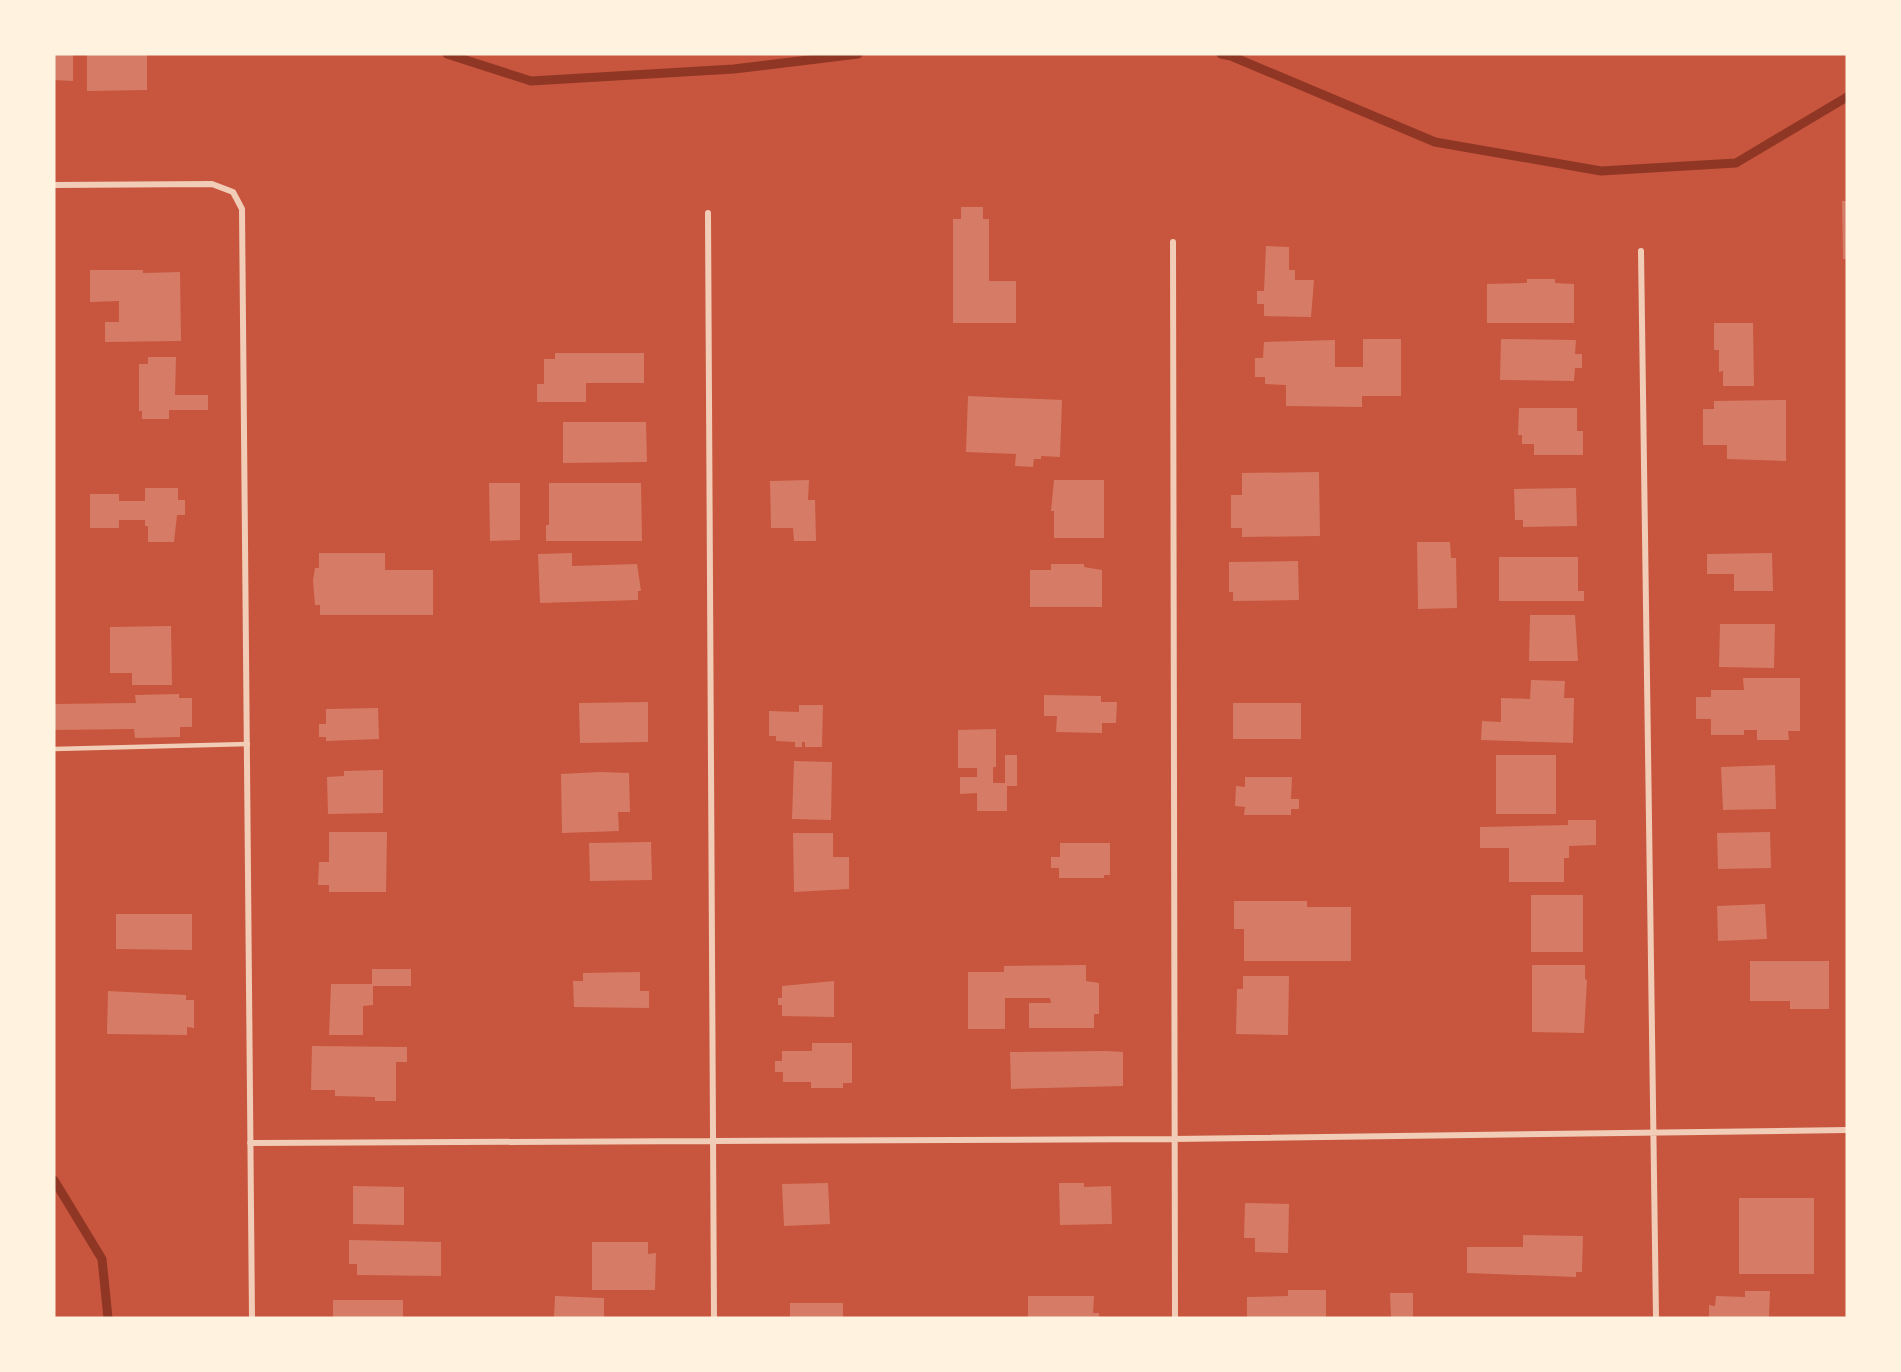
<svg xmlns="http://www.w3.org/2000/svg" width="1901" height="1372" viewBox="0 0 1901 1372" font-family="'Zilla Slab',serif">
<rect width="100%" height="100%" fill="#c8553d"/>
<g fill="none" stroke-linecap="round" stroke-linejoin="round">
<!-- stream -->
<path stroke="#8f3625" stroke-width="9" d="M 447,54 L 531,81 L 734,69 L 858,54
M 1221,54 L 1231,56 L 1435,142 L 1601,171 L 1736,163 L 1847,97
M 54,1180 L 102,1259 L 108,1318"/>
</g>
<!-- building -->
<path fill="#d67c66" d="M 54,54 L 73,54 L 73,81 L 54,80 Z
M 87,54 L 147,54 L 147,90 L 87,91 Z
M 1842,201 L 1847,201 L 1847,259 L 1843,259 Z
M 961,207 L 983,207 L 983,219 L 989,219 L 989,281 L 1016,281 L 1016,323 L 953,323 L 953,219 L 961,219 Z
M 1266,246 L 1289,247 L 1289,270 L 1295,270 L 1295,280 L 1314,280 L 1311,317 L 1264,316 L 1264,304 L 1257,304 L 1257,291 L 1264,291 Z
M 90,270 L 143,270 L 143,273 L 180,272 L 181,341 L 105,342 L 105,322 L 119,322 L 119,301 L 90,302 Z
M 1527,279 L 1555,279 L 1555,283 L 1574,284 L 1574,323 L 1487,323 L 1487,284 L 1527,283 Z
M 1714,323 L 1753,323 L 1754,386 L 1723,386 L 1723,371 L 1719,372 L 1719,350 L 1714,350 Z
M 1363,339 L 1401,339 L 1401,396 L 1362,396 L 1362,407 L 1286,406 L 1286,385 L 1265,384 L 1265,377 L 1255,377 L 1255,358 L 1263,358 L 1264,342 L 1335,340 L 1335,367 L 1363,367 Z
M 1501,339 L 1576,340 L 1575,354 L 1582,354 L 1582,368 L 1575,368 L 1574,381 L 1500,380 Z
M 555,353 L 644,353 L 644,383 L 586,383 L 586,402 L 537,402 L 537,384 L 544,384 L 544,359 L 555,359 Z
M 148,357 L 176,357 L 175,395 L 208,395 L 208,410 L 169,410 L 169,419 L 142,419 L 142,411 L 139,411 L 139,364 L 148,364 Z
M 968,396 L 1062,400 L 1060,457 L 1041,456 L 1041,459 L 1034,459 L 1033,467 L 1015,466 L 1016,454 L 966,452 Z
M 1786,400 L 1786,461 L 1727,459 L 1727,445 L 1703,445 L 1703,409 L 1714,409 L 1714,401 Z
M 1519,408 L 1577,408 L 1577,431 L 1583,431 L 1583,455 L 1534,455 L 1534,444 L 1522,444 L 1522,435 L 1518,435 Z
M 563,422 L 646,422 L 647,462 L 563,463 Z
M 1319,472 L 1320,536 L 1242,537 L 1242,528 L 1231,528 L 1231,495 L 1242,495 L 1242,473 Z
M 809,480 L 808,500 L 815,500 L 816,541 L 794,541 L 793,528 L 771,528 L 770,481 Z
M 1054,480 L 1104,480 L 1104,538 L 1054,538 L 1054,511 L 1051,511 Z
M 489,483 L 520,483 L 520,540 L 490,541 Z
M 549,483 L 641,483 L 642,541 L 546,541 L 546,525 L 549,525 Z
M 145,488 L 178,488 L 178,500 L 185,500 L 185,515 L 177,515 L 174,542 L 148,542 L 148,526 L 145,526 L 145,520 L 119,520 L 119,528 L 90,528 L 90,494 L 119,494 L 119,501 L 145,501 Z
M 1576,488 L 1577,526 L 1523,527 L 1523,520 L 1515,520 L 1514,489 Z
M 1417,542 L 1450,542 L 1451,558 L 1456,558 L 1457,608 L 1418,609 Z
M 319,553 L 385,553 L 385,570 L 433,570 L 433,615 L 320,615 L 320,605 L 315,605 L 313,580 L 315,568 L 319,568 Z
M 572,553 L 572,566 L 637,564 L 641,591 L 638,591 L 638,600 L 540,603 L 538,554 Z
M 1772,553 L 1773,591 L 1734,591 L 1734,574 L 1707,574 L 1707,554 Z
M 1499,557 L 1578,557 L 1578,591 L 1584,591 L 1584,601 L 1499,601 Z
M 1298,561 L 1299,600 L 1233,601 L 1233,592 L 1229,592 L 1229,562 Z
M 1051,564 L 1084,564 L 1084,567 L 1102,570 L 1102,607 L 1030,607 L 1030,570 L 1051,570 Z
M 1530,615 L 1575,615 L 1578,661 L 1529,661 Z
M 1720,624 L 1775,624 L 1774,668 L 1719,667 Z
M 171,626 L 172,685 L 132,685 L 132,673 L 110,673 L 110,627 Z
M 1743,678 L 1800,678 L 1800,731 L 1788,731 L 1789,740 L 1757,740 L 1757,730 L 1744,730 L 1744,735 L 1711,735 L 1711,719 L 1696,719 L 1696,697 L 1711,697 L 1711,690 L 1744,690 Z
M 1531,680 L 1565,681 L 1564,698 L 1574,698 L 1573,743 L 1481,740 L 1482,721 L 1501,722 L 1501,698 L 1530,699 Z
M 179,694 L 179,698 L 192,698 L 192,727 L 180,727 L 180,737 L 135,738 L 134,729 L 54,730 L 54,704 L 136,703 L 135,695 Z
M 1044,695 L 1101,696 L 1101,702 L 1117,702 L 1116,723 L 1102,723 L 1102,733 L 1056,732 L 1057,716 L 1044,716 Z
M 648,702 L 648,742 L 580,743 L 579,703 Z
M 1233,703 L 1301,703 L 1301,739 L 1233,739 Z
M 799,705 L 823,705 L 822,747 L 805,747 L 805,742 L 802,742 L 802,747 L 795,747 L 795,742 L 776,741 L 776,736 L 769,736 L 769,711 L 799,712 Z
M 378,708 L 379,739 L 326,741 L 326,737 L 319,737 L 319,724 L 326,724 L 326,709 Z
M 996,729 L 996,767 L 993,767 L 993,783 L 1005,783 L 1005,755 L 1017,755 L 1017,786 L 1007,786 L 1007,811 L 977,811 L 977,793 L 960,794 L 960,777 L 977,777 L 977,768 L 958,768 L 958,730 Z
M 1496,755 L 1556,755 L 1556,814 L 1496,814 Z
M 794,761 L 832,762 L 831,820 L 792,819 Z
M 1775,765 L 1776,809 L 1723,810 L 1721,767 Z
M 383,770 L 383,813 L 328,814 L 327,777 L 344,776 L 344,771 Z
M 600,772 L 629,773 L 630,812 L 618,812 L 619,831 L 562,833 L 561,774 Z
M 1245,777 L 1292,777 L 1291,799 L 1299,799 L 1299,809 L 1291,809 L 1291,815 L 1244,815 L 1245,807 L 1235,806 L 1236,786 L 1245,787 Z
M 1568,820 L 1596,820 L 1596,845 L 1569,846 L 1569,858 L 1564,858 L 1564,882 L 1509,882 L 1509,848 L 1480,848 L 1480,827 L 1568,825 Z
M 329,832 L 387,832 L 386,892 L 329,892 L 329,885 L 318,885 L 319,862 L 329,862 Z
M 1770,832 L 1771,868 L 1718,869 L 1717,833 Z
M 793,833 L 833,833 L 833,857 L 849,857 L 849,889 L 794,892 Z
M 651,842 L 652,880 L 590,881 L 589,843 Z
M 1060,843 L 1110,843 L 1110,875 L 1104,875 L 1104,878 L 1059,878 L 1059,868 L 1051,868 L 1051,857 L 1060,857 Z
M 1531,895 L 1583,895 L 1583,952 L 1531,952 Z
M 1234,901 L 1307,901 L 1307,907 L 1351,907 L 1351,961 L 1244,961 L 1244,929 L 1234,929 Z
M 1765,904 L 1767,939 L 1718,941 L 1717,906 Z
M 116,914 L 192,914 L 192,950 L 116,949 Z
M 1750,961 L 1829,961 L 1829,1009 L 1790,1009 L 1790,1001 L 1750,1001 Z
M 1086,965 L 1086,981 L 1099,983 L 1099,1014 L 1094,1014 L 1094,1028 L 1029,1028 L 1029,1003 L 1051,1003 L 1050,998 L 1005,998 L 1005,1029 L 968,1029 L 968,972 L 1004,972 L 1004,966 Z
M 1532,965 L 1585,965 L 1585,979 L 1587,980 L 1584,1033 L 1532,1032 Z
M 372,969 L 411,969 L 411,986 L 373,986 L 373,1005 L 363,1006 L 363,1035 L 329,1035 L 331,984 L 372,984 Z
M 640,972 L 640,991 L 649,991 L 649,1008 L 574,1007 L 573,981 L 583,981 L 583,973 Z
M 1243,976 L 1289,976 L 1288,1035 L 1236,1034 L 1237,989 L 1243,989 Z
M 834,981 L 834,1017 L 782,1016 L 782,1005 L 778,1005 L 778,998 L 782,998 L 782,986 Z
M 108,991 L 186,995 L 186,1000 L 194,1000 L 194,1028 L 187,1027 L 187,1035 L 107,1034 Z
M 812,1043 L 852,1043 L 852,1083 L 843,1083 L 843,1088 L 811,1088 L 811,1082 L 783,1082 L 783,1072 L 775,1072 L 775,1061 L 782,1061 L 782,1051 L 812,1051 Z
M 312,1046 L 407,1047 L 407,1062 L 396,1062 L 396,1101 L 375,1101 L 375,1097 L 335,1096 L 335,1090 L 311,1090 Z
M 1106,1051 L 1123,1052 L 1123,1086 L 1011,1089 L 1010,1052 Z
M 828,1183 L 830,1224 L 784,1226 L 782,1184 Z
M 1059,1183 L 1084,1183 L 1084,1187 L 1111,1186 L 1112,1224 L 1060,1225 Z
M 353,1186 L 404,1187 L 404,1225 L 353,1224 Z
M 1739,1198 L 1814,1198 L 1814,1274 L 1739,1274 Z
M 1245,1203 L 1289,1204 L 1288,1253 L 1255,1252 L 1255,1238 L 1244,1238 Z
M 1523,1235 L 1583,1236 L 1582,1272 L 1576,1272 L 1576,1277 L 1467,1273 L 1467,1247 L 1523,1247 Z
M 349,1240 L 441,1242 L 441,1276 L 357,1275 L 357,1264 L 349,1264 Z
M 592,1242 L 648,1242 L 648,1254 L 656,1253 L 655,1290 L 592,1290 Z
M 1288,1290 L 1326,1290 L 1326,1318 L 1247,1318 L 1247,1297 L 1288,1296 Z
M 1745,1291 L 1770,1291 L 1769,1318 L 1709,1317 L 1709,1305 L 1715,1306 L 1716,1296 L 1745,1297 Z
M 1390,1293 L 1413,1293 L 1413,1318 L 1391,1318 Z
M 555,1296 L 604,1298 L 604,1318 L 554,1318 Z
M 1028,1296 L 1094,1296 L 1093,1313 L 1099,1313 L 1099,1318 L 1028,1318 Z
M 333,1300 L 403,1300 L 403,1318 L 333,1318 Z
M 790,1303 L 843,1303 L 843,1318 L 790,1318 Z"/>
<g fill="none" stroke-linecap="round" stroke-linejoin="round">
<!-- service -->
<path stroke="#f1ccb7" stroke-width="4.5" d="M 54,749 L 248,744"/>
<!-- minor -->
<path stroke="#f1ccb7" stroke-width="6" d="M 54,185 L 212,184 L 233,192 L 242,209 L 252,1318
M 708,213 L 714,1318
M 1173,242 L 1175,1318
M 1641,251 L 1656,1318
M 250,1143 L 1173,1139 L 1847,1130"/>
</g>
<!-- border -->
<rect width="1901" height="1372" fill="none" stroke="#fff3e0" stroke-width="111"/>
</svg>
